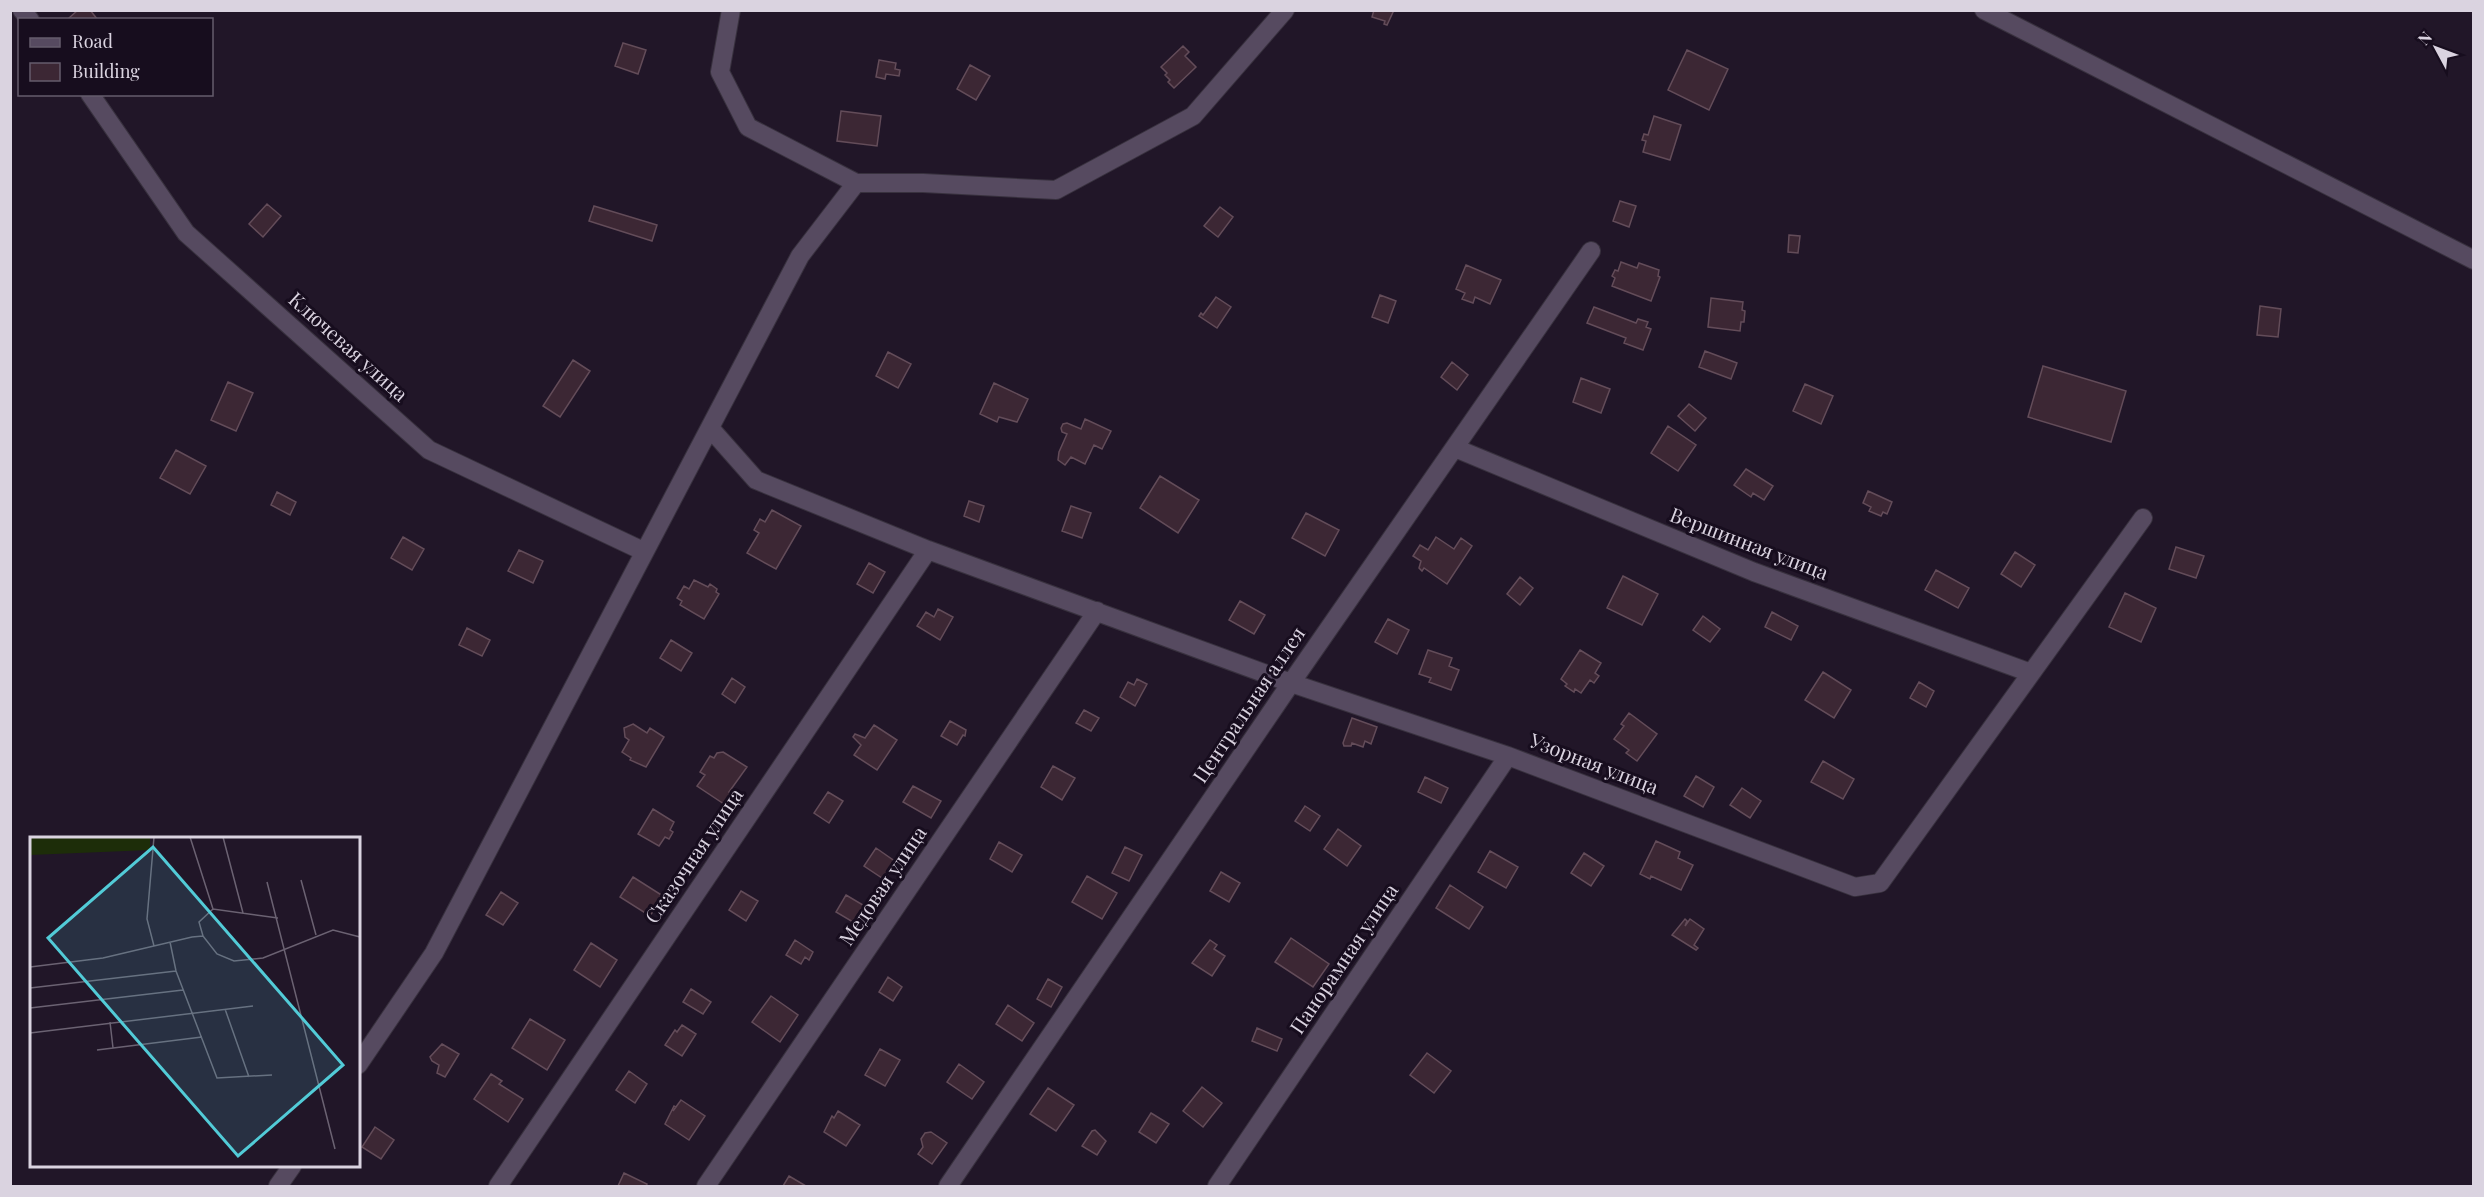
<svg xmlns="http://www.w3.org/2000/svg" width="2484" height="1197" viewBox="0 0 2484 1197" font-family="'Playfair Display',serif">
<rect width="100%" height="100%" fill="#211628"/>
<!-- building -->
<path fill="#3c2734" stroke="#634c59" stroke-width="1.5" d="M 78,10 L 90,10 L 98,20 L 71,20 L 69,18 Z
M 1374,10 L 1394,10 L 1387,25 L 1384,24 L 1385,21 L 1372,17 Z
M 623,43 L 646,50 L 638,74 L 615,66 Z
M 1183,46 L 1189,52 L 1185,56 L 1196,67 L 1174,88 L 1168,82 L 1170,80 L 1165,75 L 1167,73 L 1161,67 Z
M 1687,50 L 1728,69 L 1709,110 L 1668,90 Z
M 879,60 L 896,63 L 895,69 L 900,70 L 899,76 L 886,74 L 885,79 L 876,77 Z
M 970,65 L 990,76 L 976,100 L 957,89 Z
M 841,111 L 881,116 L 877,146 L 837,141 Z
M 1654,116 L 1681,125 L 1670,160 L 1643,152 L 1646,141 L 1642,140 L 1644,134 L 1648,135 Z
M 1620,201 L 1636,206 L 1629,227 L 1613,221 Z
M 267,204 L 281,216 L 263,237 L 249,224 Z
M 594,206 L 657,225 L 652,241 L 589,221 Z
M 1220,207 L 1233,217 L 1218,237 L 1204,226 Z
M 1789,235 L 1800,236 L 1798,253 L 1788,252 Z
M 1621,262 L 1637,268 L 1639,263 L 1659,270 L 1658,276 L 1660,277 L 1651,301 L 1612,286 L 1615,278 L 1612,276 L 1615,270 L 1618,271 Z
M 1466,265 L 1501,280 L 1490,304 L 1475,297 L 1473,303 L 1462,299 L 1465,293 L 1456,289 Z
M 1380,295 L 1396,301 L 1388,323 L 1372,317 Z
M 1216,297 L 1231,307 L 1217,328 L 1199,316 L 1201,313 L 1203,315 Z
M 1711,298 L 1743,302 L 1742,310 L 1745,311 L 1744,322 L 1741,322 L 1740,331 L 1708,327 Z
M 2260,306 L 2281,309 L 2278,337 L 2257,335 Z
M 1594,307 L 1636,323 L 1638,319 L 1648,322 L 1646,327 L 1651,329 L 1643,350 L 1624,343 L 1626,338 L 1587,323 Z
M 1705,351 L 1737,363 L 1731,379 L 1699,367 Z
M 888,352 L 911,364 L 898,388 L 876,376 Z
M 573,360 L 590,371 L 560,417 L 543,406 Z
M 1452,362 L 1468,375 L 1457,390 L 1441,377 Z
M 2043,366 L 2126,391 L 2111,442 L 2028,417 Z
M 1581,378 L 1610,389 L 1601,413 L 1573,402 Z
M 228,382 L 253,393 L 236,431 L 211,420 Z
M 994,383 L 1028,399 L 1017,422 L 999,417 L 997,422 L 980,414 Z
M 1805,384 L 1833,396 L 1821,424 L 1793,411 Z
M 1689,404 L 1706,418 L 1695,431 L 1678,416 Z
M 1085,419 L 1111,431 L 1102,449 L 1094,445 L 1085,464 L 1071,457 L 1065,465 L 1058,460 L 1059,452 L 1067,434 L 1062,432 L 1061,428 L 1063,424 L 1067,423 L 1081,429 Z
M 1668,426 L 1696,445 L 1678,471 L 1651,453 Z
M 176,450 L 206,466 L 190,494 L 160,478 Z
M 1746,469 L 1773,486 L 1764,500 L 1753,493 L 1751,497 L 1734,485 Z
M 1160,476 L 1199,500 L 1178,533 L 1140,508 Z
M 1868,491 L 1892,502 L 1887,514 L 1883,512 L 1881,516 L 1869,511 L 1871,507 L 1863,503 Z
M 277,492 L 296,502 L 290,515 L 271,505 Z
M 969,501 L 984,506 L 979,522 L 964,516 Z
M 1071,506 L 1091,513 L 1082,538 L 1062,531 Z
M 772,510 L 801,526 L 776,569 L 747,553 L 759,533 L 754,530 L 760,519 L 765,522 Z
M 1306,513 L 1339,530 L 1325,556 L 1292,538 Z
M 403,537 L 424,549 L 412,570 L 391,558 Z
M 1436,537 L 1454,549 L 1461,538 L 1472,546 L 1447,584 L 1424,568 L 1422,571 L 1419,568 L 1421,561 L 1413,556 L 1420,545 L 1428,550 Z
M 2176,547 L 2204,556 L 2196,578 L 2169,569 Z
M 519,550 L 543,561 L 533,583 L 508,571 Z
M 2015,552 L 2035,565 L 2021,587 L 2001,574 Z
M 869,563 L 885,572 L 873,593 L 857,584 Z
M 1936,570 L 1969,588 L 1958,608 L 1925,590 Z
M 1623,576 L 1658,594 L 1642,625 L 1607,608 Z
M 1520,577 L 1533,588 L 1520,605 L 1507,594 Z
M 694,580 L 708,587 L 710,584 L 717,589 L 716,592 L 719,594 L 704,619 L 680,605 L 682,601 L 677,598 L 684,586 L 689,589 Z
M 2125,593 L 2156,608 L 2141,642 L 2109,627 Z
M 1240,601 L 1265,615 L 1254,634 L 1229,620 Z
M 938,609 L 953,617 L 940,640 L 917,626 L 926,612 L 934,617 Z
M 1772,612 L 1798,626 L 1791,640 L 1765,627 Z
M 1703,616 L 1720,629 L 1710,642 L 1693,630 Z
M 1388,619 L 1409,630 L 1397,654 L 1375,642 Z
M 467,628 L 490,640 L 482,656 L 459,645 Z
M 671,640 L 692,653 L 681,671 L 660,658 Z
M 1428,650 L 1452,658 L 1449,666 L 1459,670 L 1451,690 L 1429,682 L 1431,678 L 1419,674 Z
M 1580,650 L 1601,663 L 1595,673 L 1599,676 L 1594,683 L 1590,680 L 1581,693 L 1575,689 L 1574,692 L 1565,686 L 1567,684 L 1561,679 Z
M 1823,672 L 1851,690 L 1834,718 L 1805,700 Z
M 732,678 L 745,687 L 735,703 L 722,694 Z
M 1137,679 L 1147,684 L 1135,706 L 1120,697 L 1128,682 L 1134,685 Z
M 1919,682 L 1934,691 L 1926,707 L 1910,698 Z
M 1084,710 L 1099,718 L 1091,731 L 1076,723 Z
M 1629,713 L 1657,734 L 1637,761 L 1626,753 L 1629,750 L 1614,739 L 1624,726 L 1621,724 Z
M 1352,718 L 1377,727 L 1371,744 L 1365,741 L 1363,747 L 1352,743 L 1351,746 L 1344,746 L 1343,743 Z
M 950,721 L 966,730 L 965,736 L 963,735 L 957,745 L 941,736 Z
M 633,724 L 647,733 L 650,728 L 664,737 L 646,767 L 630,760 L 631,758 L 622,752 L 629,740 L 625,737 L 624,728 Z
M 874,725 L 897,740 L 877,770 L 854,755 L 861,745 L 853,737 L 855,734 L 865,738 Z
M 723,752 L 747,767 L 729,792 L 731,793 L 724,804 L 697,786 L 705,775 L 700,772 L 710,756 L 714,758 L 717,753 Z
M 1823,761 L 1854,779 L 1843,799 L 1811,782 Z
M 1053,766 L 1075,778 L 1062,800 L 1041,787 Z
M 1696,776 L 1714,787 L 1703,807 L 1684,796 Z
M 1425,777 L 1448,788 L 1441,803 L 1418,792 Z
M 913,786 L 941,801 L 931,818 L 903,802 Z
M 1742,788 L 1761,801 L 1750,818 L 1730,805 Z
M 828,792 L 843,801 L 829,823 L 814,813 Z
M 1305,806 L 1320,816 L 1310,831 L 1295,821 Z
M 653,809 L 674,822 L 670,830 L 673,832 L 669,839 L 665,837 L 659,846 L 638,834 Z
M 1338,829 L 1361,846 L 1347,866 L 1324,849 Z
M 1656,841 L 1680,852 L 1678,858 L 1693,865 L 1681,890 L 1651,876 L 1650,879 L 1640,874 Z
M 999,842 L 1022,855 L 1012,872 L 990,859 Z
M 1125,847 L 1142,855 L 1129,881 L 1112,873 Z
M 876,848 L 896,862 L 885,880 L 864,866 Z
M 1490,851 L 1518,867 L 1506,888 L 1478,872 Z
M 1584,853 L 1604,866 L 1591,886 L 1571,873 Z
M 1221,872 L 1240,883 L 1229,902 L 1210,891 Z
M 1087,876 L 1117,893 L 1102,919 L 1072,902 Z
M 633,877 L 663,896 L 650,916 L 620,897 Z
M 1450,885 L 1483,907 L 1469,929 L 1436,908 Z
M 741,891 L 758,901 L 746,921 L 729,910 Z
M 501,892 L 518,903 L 503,925 L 486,915 Z
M 846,895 L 868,908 L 858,925 L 836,912 Z
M 1685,919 L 1687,921 L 1685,926 L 1690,919 L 1704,929 L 1694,945 L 1698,948 L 1696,950 L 1672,935 Z
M 1291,938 L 1329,964 L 1313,987 L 1275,962 Z
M 795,940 L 813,952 L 809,960 L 805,957 L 801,964 L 786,955 Z
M 1210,940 L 1217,945 L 1214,949 L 1225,956 L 1212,976 L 1192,963 Z
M 591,943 L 617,960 L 600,987 L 574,970 Z
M 888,977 L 902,987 L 893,1001 L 879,992 Z
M 1048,979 L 1062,987 L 1051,1007 L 1037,999 Z
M 691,989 L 711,1002 L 703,1014 L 683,1002 Z
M 771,996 L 798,1015 L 780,1042 L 752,1022 Z
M 1008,1005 L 1034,1023 L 1022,1041 L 996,1024 Z
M 530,1019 L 565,1040 L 547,1070 L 512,1048 Z
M 682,1025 L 696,1034 L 682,1056 L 665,1045 L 675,1030 L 677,1032 Z
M 1257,1028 L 1282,1039 L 1277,1051 L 1252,1041 Z
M 442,1044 L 459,1054 L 445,1077 L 437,1073 L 439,1065 L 432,1061 L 430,1057 Z
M 880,1049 L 900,1060 L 885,1086 L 865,1075 Z
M 1427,1053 L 1451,1071 L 1434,1093 L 1410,1075 Z
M 959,1064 L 984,1082 L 972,1099 L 947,1082 Z
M 629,1071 L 647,1084 L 635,1103 L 616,1090 Z
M 491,1074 L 502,1081 L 499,1084 L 523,1099 L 508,1122 L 474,1099 Z
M 1202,1087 L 1222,1103 L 1203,1127 L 1183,1111 Z
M 1048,1088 L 1074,1105 L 1056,1131 L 1030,1114 Z
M 681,1100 L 705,1116 L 689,1140 L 665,1124 L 674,1106 L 676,1107 L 673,1111 Z
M 838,1111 L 860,1125 L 846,1146 L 824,1132 L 832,1116 L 834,1118 Z
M 1151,1113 L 1169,1124 L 1156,1143 L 1139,1132 Z
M 375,1127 L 394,1140 L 381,1159 L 362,1147 Z
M 1095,1130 L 1106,1141 L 1097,1155 L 1082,1146 L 1092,1131 Z
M 931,1132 L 947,1143 L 932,1164 L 918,1154 L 923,1147 L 921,1139 L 925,1133 Z
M 624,1173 L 647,1184 L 646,1186 L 618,1186 Z
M 789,1176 L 806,1186 L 783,1186 Z"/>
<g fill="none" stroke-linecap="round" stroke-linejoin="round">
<!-- minor casing -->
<g stroke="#38313e" stroke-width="20">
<path id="minor" d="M 22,10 L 30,20
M 731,10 L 720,72 L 748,127 L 856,183
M 1984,10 L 2474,260
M 90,94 L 186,233 L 429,450 L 643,551
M 710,428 L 756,480 L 928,550 L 1291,683 L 1508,756 L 1855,887 L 1880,883 L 2143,518
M 1455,448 L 1754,572 L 2031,673
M 358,1065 L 434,953 L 800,256 L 856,183 L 923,183 L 1056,190 L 1193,116 L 1285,10
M 278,1186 L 292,1166
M 498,1186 L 928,550
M 706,1186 L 1097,611
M 948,1186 L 1291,683 L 1591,251
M 1217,1186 L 1508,756"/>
</g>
<!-- minor -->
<use href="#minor" stroke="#564a60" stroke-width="18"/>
</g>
<g text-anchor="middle" stroke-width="6" stroke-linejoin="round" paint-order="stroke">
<!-- street labels -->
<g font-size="20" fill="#dad3e0" stroke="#170d1e">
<text transform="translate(348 347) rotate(42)" y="7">Ключевая улица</text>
<text transform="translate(1749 544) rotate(21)" y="7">Вершинная улица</text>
<text transform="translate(1249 705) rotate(-56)" y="7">Центральная аллея</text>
<text transform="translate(1594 764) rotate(21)" y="7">Узорная улица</text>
<text transform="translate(694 856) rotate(-56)" y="7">Сказочная улица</text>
<text transform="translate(883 886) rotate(-56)" y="7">Медовая улица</text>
<text transform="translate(1344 959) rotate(-56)" y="7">Панорамная улица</text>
</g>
</g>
<!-- overview -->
<g transform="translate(30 837)">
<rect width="330" height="330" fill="#211628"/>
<path d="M 0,0 L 120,0 L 120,13 L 0,18 Z" fill="#1d2d09"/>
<path fill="none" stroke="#6b6272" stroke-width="1.5" d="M 124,0 L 117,82 L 124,109M 160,0 L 183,72M 193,0 L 213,76M 271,43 L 286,98M 237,45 L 305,312M 173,99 L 169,85 L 183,72 L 248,81M 140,105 L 146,134 L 187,241 L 242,238M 0,130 L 73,121 L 162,100 L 173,99 L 187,117 L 204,124 L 233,121 L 303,93 L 330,100M 0,151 L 146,134M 0,171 L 153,153M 195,172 L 219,240M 80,185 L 83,211M 0,196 L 223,169M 67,213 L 172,200"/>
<path fill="#52cbd7" fill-opacity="0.15" stroke="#52cbd7" stroke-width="3" d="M 123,10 L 313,228 L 208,319 L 18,101 Z"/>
<rect width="330" height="330" fill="none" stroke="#dad3e0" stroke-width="3"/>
</g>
<!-- border -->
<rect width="2484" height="1197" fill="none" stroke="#dad3e0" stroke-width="24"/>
<!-- legend -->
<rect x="18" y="18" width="195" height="78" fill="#170d1e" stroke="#655c6c" stroke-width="1.5"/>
<rect x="30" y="38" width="30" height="9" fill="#564a60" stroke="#655c6c" stroke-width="1.5"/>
<text x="72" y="48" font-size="18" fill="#dad3e0">Road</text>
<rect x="30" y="63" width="30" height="18" fill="#3c2734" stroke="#655c6c" stroke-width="1.5"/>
<text x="72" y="78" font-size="18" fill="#dad3e0">Building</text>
<!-- north arrow -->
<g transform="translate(2436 48) rotate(311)" stroke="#170d1e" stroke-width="4.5" paint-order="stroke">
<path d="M0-4.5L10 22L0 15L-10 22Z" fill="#dad3e0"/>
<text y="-9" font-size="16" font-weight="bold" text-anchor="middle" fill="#dad3e0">N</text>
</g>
</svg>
